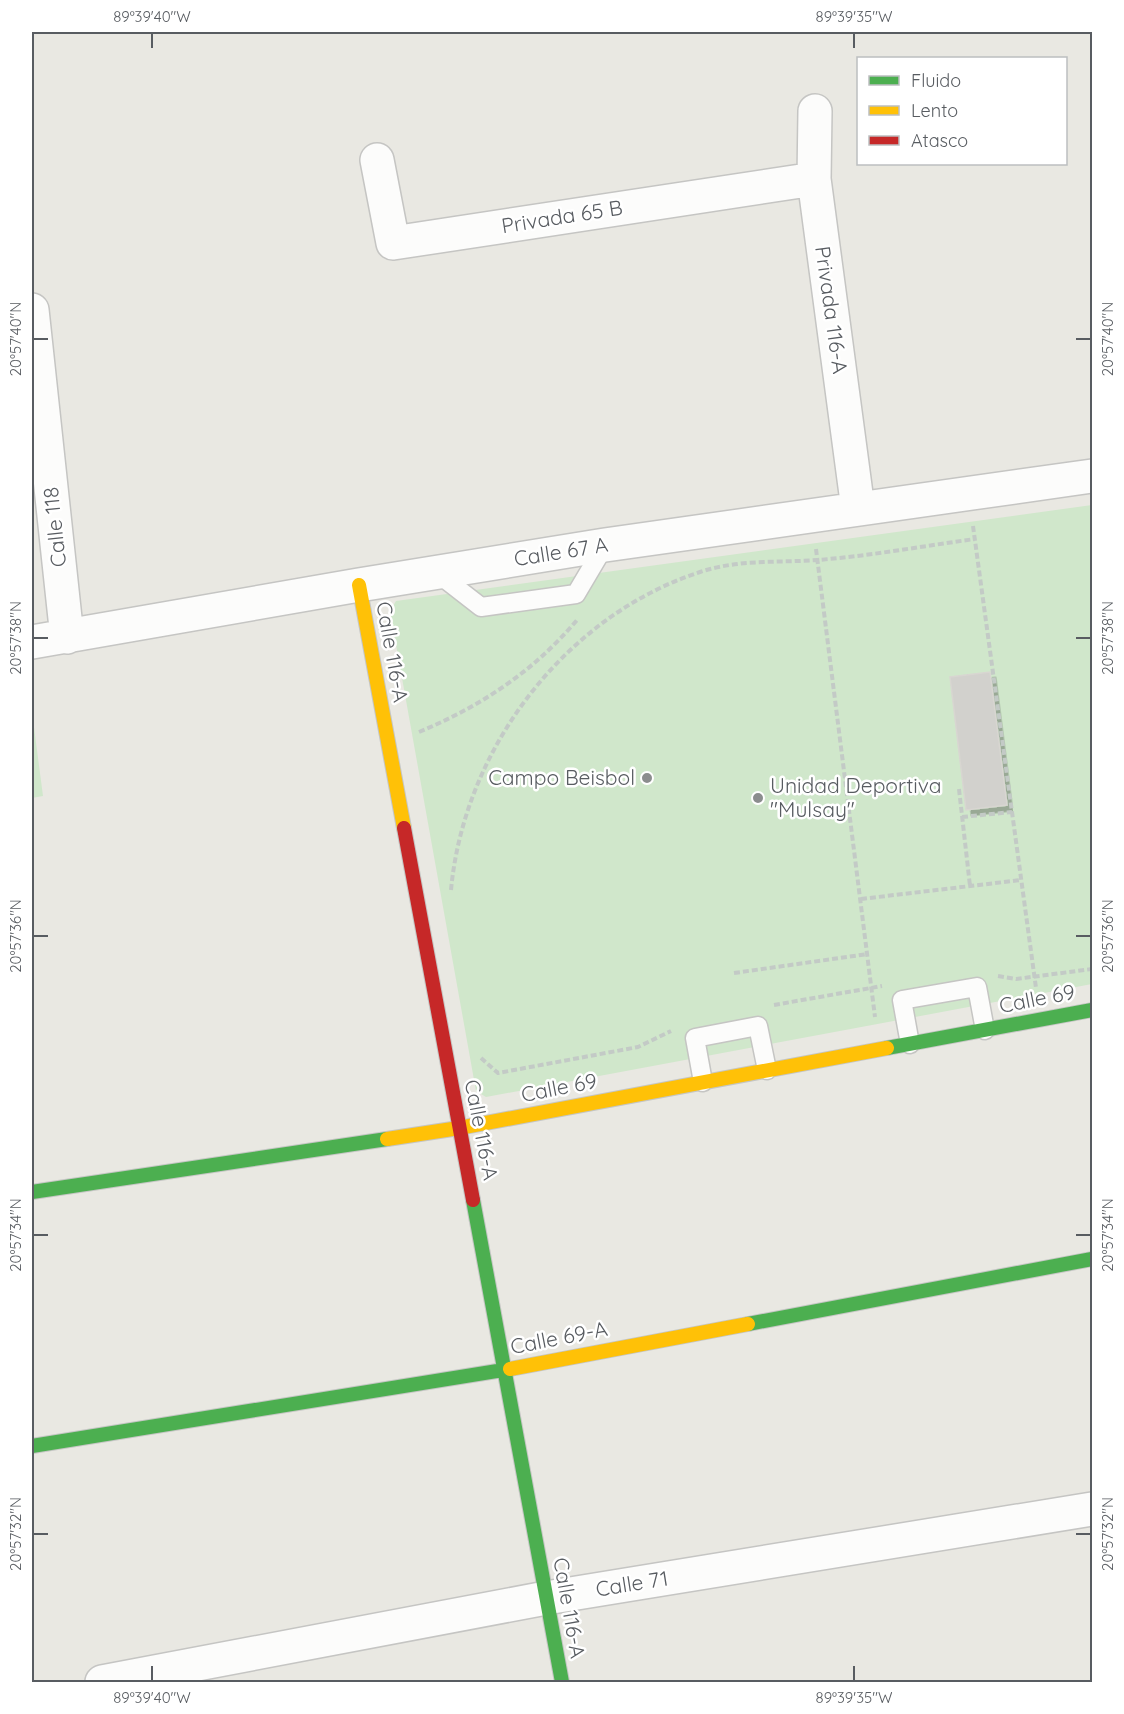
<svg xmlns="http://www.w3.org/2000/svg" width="1124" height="1714" viewBox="0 0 1124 1714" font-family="Quicksand,sans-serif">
<defs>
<filter id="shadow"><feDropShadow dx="5.5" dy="5.5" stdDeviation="0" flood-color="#0004"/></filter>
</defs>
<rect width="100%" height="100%" fill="#e9e8e2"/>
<!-- green -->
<path fill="#d0e7cb" d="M 1092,505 L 1092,984 L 486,1097 L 476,1091 L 390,611 L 396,601 Z
M 32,712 L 43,796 L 32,798 Z"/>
<!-- building -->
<path fill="#d2d1cd" stroke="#d8d6d1" stroke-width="1.5" filter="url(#shadow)" d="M 990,672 L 1007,805 L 966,810 L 950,677 Z"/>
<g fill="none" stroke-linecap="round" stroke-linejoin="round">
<!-- lane casing -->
<g stroke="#c5c5c3" stroke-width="21">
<path id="lane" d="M 436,572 L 481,607 L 576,594 L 605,545
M 910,1044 L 902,1000 L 977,987 L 985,1030
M 703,1082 L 695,1038 L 758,1026 L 767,1070"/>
</g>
<!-- street casing -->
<g stroke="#c5c5c3" stroke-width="36">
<path id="street" d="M 815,111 L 814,179 L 858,509
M 377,160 L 393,243 L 814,179
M 32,310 L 67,637
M 32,642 L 359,585 L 605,545 L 1092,476
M 102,1682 L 546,1598 L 1092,1509"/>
</g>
<!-- fast casing -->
<g stroke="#c5c6c4" stroke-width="16">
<path id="fast" d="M 887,1048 L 1092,1010
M 32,1192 L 387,1139
M 473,1200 L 562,1682
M 748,1324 L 1092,1259
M 32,1446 L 510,1369"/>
</g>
<!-- slow casing -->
<g stroke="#c5c6c4" stroke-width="16">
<path id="slow" d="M 359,585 L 404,828
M 387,1139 L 459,1128 L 887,1048
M 510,1369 L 748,1324"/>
</g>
<!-- jam casing -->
<g stroke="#c5c6c4" stroke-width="16">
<path id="jam" d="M 404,828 L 473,1200"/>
</g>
<!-- path -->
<path stroke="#c3cac6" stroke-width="4" stroke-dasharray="6 3" stroke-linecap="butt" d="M 973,526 L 1036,988
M 816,549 L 875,1017
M 419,732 C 481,706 533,672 577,620
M 959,789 L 970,886
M 962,817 L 1012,812
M 451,890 C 464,749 565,616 700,572 C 739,559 778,563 817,560 C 870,556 923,546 975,539
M 861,899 L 1021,880
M 734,973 L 868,954
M 998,976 L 1016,979 L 1092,969
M 774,1005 L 882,986
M 481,1058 L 498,1073 L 638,1047 L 671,1031"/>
<!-- lane -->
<use href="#lane" stroke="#fcfcfb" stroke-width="18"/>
<!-- street -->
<use href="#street" stroke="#fcfcfb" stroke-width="33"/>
<!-- fast -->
<use href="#fast" stroke="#4caf50" stroke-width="14"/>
<!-- slow -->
<use href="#slow" stroke="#ffc107" stroke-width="14"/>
<!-- jam -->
<use href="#jam" stroke="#c62828" stroke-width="14"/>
</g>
<!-- ticks -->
<path fill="none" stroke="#585c61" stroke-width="2" d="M 152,33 L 152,48M 854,33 L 854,48M 33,339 L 48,339M 1076,339 L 1091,339M 33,638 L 48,638M 1076,638 L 1091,638M 33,936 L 48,936M 1076,936 L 1091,936M 33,1235 L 48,1235M 1076,1235 L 1091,1235M 33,1534 L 48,1534M 1076,1534 L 1091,1534M 152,1666 L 152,1681M 854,1666 L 854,1681"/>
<!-- markers -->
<g fill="#8b8d8e" stroke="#fff" stroke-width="2">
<circle cx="647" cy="778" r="6"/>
<circle cx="758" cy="798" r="6"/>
</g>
<g text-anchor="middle" stroke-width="5" stroke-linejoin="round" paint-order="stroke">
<!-- street labels -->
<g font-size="21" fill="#585c61" stroke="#fff">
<text transform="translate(562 217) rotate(-9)" y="7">Privada 65 B</text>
<text transform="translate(831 310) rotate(82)" y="7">Privada 116-A</text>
<text transform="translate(55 527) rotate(-96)" y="7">Calle 118</text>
<text transform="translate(561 552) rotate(-9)" y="7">Calle 67 A</text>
<text transform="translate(392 652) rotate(80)" y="7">Calle 116-A</text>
<text transform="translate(1037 999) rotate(-11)" y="7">Calle 69</text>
<text transform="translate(559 1088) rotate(-11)" y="7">Calle 69</text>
<text transform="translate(481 1130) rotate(79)" y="7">Calle 116-A</text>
<text transform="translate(559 1338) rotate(-11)" y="7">Calle 69-A</text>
<text transform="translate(632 1584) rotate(-9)" y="7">Calle 71</text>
<text transform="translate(569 1608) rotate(80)" y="7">Calle 116-A</text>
</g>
<!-- poi labels -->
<g font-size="21" fill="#585c61" stroke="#fff" text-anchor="end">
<text x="635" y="785">Campo Beisbol</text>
<text x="770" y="793" text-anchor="start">Unidad Deportiva<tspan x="770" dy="24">"Mulsay"</tspan></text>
</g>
</g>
<!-- border -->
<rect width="1124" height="1714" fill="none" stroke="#ffffff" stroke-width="66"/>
<!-- legend -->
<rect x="857" y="57" width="210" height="108" fill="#ffffff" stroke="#bcbec0" stroke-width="1.5"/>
<rect x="869" y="76" width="30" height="9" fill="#4caf50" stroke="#bcbec0" stroke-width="1.5"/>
<text x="911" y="87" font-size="18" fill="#585c61">Fluido</text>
<rect x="869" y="106" width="30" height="9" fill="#ffc107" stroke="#bcbec0" stroke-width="1.5"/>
<text x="911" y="117" font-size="18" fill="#585c61">Lento</text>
<rect x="869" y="136" width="30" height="9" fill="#c62828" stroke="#bcbec0" stroke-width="1.5"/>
<text x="911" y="147" font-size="18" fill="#585c61">Atasco</text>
<rect x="33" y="33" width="1058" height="1648" fill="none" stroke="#585c61" stroke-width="2"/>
<g font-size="15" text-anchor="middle" fill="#585c61">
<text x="152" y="22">89°39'40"W</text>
<text x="854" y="22">89°39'35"W</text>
<text transform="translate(16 339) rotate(-90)" y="5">20°57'40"N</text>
<text transform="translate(1108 339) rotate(-90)" y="5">20°57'40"N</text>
<text transform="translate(16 638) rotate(-90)" y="5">20°57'38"N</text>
<text transform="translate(1108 638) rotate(-90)" y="5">20°57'38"N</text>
<text transform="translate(16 936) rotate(-90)" y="5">20°57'36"N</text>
<text transform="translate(1108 936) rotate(-90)" y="5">20°57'36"N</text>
<text transform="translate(16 1235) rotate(-90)" y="5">20°57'34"N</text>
<text transform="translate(1108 1235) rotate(-90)" y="5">20°57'34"N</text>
<text transform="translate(16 1534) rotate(-90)" y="5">20°57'32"N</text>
<text transform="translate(1108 1534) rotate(-90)" y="5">20°57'32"N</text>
<text x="152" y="1703">89°39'40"W</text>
<text x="854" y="1703">89°39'35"W</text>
</g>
</svg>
